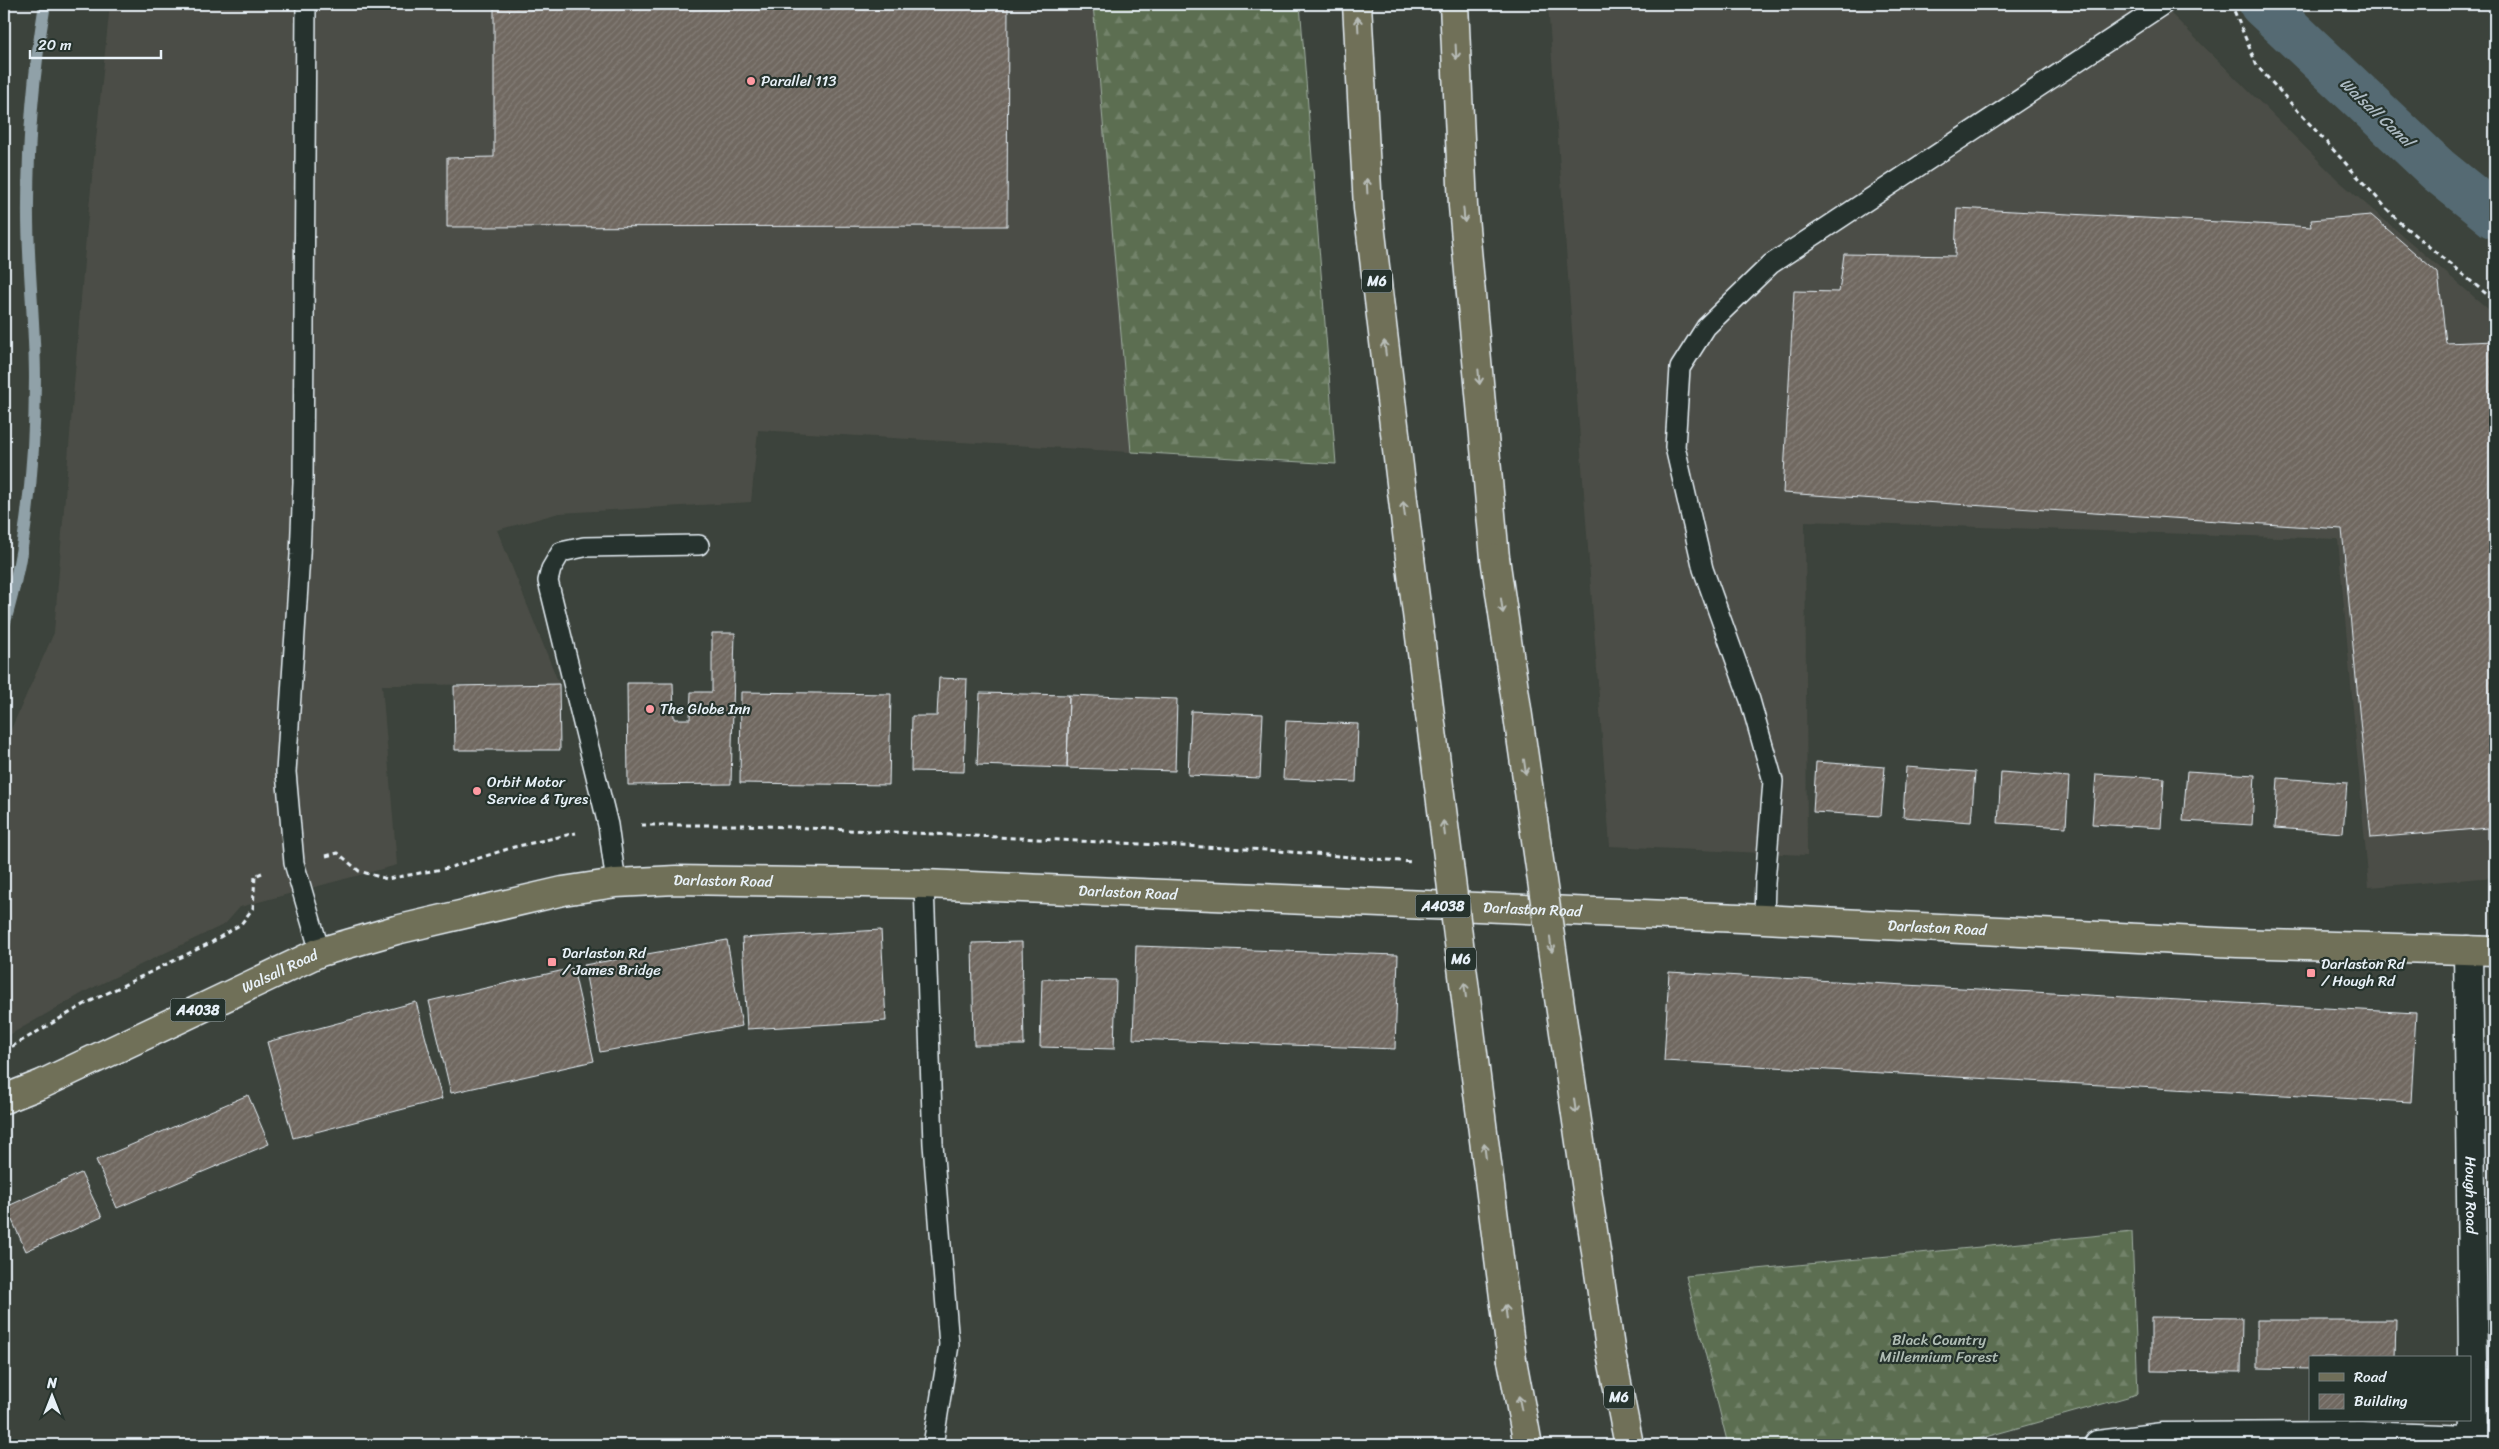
<svg xmlns="http://www.w3.org/2000/svg" width="2499" height="1449" viewBox="0 0 2499 1449" font-family="Sriracha,sans-serif">
<defs>
<pattern id="forest-firs" width="22" height="20" patternUnits="userSpaceOnUse" patternTransform="scale(1.25)"><rect width="22" height="20" fill="#5c6e51"/><path d="M5 1l3.5 6h-7zM16 11l3.5 6h-7z" fill="#73836b"/></pattern>
<pattern id="building-hatch" width="6" height="6" patternUnits="userSpaceOnUse" patternTransform="scale(1.25)"><rect width="6" height="6" fill="#706860"/><path d="M-1 1l2-2M0 6l6-6M5 7l2-2" fill="none" stroke="#847e78"/></pattern>
</defs>
<rect width="100%" height="100%" fill="#3c433c"/>
<filter id="ink" filterUnits="userSpaceOnUse"><feTurbulence type="fractalNoise" baseFrequency=".02" numOctaves="2"/><feDisplacementMap in="SourceGraphic" scale="10" xChannelSelector="R" yChannelSelector="G"/><feConvolveMatrix kernelMatrix="1 2 1 2 8 2 1 2 1" color-interpolation-filters="sRGB"/></filter>
<g filter="url(#ink)">
<!-- built -->
<path fill="#4c4e47" d="M 110,4 L 1093,4 L 1131,452 L 758,430 L 751,502 L 559,513 L 497,530 L 559,684 L 382,685 L 397,865 L 240,907 L 225,924 L 88,990 L 4,1038 L 4,745 L 54,633 L 86,237 Z
M 1548,4 L 2161,4 L 2339,181 L 2495,315 L 2495,877 L 2369,887 L 2338,539 L 1805,521 L 1807,855 L 1610,846 Z"/>
<!-- forest -->
<path fill="url(#forest-firs)" stroke="#a2b0a4" d="M 1093,4 L 1300,4 L 1336,464 L 1131,452 Z
M 2132,1232 L 2138,1394 L 1957,1445 L 1728,1445 L 1686,1276 Z"/>
<g fill="none" stroke-linecap="round" stroke-linejoin="round">
<!-- stream -->
<path stroke="#90a1a8" stroke-width="12" d="M 4,625 C 28,545 35,461 35,378 C 35,320 27,262 28,204 C 28,137 34,69 45,4"/>
<!-- canal -->
<path stroke="#556b73" stroke-width="46" d="M 2262,4 L 2438,170 L 2495,216"/>
</g>
<!-- building -->
<path fill="url(#building-hatch)" stroke="#e8f1f8" d="M 494,4 L 1008,4 L 1007,226 L 447,227 L 447,158 L 494,157 Z
M 1957,208 L 2312,227 L 2311,220 L 2371,215 L 2438,273 L 2446,343 L 2495,341 L 2495,838 L 2488,839 L 2488,828 L 2371,838 L 2342,529 L 1783,493 L 1794,291 L 1839,292 L 1844,254 L 1955,256 Z
M 712,633 L 735,633 L 731,784 L 628,785 L 627,683 L 673,683 L 674,719 L 690,719 L 691,692 L 712,692 Z
M 939,678 L 967,679 L 964,772 L 911,771 L 912,716 L 937,716 Z
M 559,684 L 560,750 L 455,750 L 454,686 Z
M 741,692 L 891,694 L 889,785 L 740,783 Z
M 980,693 L 1069,695 L 1067,768 L 977,765 Z
M 1069,695 L 1177,699 L 1175,771 L 1067,768 Z
M 1191,711 L 1263,714 L 1260,778 L 1188,775 Z
M 1286,721 L 1358,724 L 1356,782 L 1283,779 Z
M 1816,762 L 1885,767 L 1881,816 L 1813,812 Z
M 1906,767 L 1975,772 L 1971,822 L 1903,817 Z
M 2187,771 L 2255,775 L 2252,825 L 2183,821 Z
M 2001,772 L 2069,777 L 2066,827 L 1998,823 Z
M 2096,774 L 2164,778 L 2161,828 L 2092,824 Z
M 2278,778 L 2347,783 L 2343,833 L 2275,828 Z
M 881,930 L 886,1021 L 747,1029 L 742,938 Z
M 727,940 L 742,1026 L 600,1052 L 584,965 Z
M 1022,942 L 1024,1045 L 974,1045 L 972,943 Z
M 1136,946 L 1398,955 L 1395,1049 L 1133,1039 Z
M 573,968 L 594,1061 L 451,1093 L 429,1001 Z
M 1669,972 L 2416,1013 L 2411,1102 L 1664,1061 Z
M 1042,979 L 1116,980 L 1114,1049 L 1040,1047 Z
M 416,1002 L 442,1099 L 293,1138 L 267,1042 Z
M 2492,1016 L 2495,1016 L 2495,1108 L 2494,1108 Z
M 248,1095 L 269,1144 L 117,1208 L 96,1160 Z
M 81,1173 L 102,1217 L 26,1251 L 6,1207 Z
M 2151,1317 L 2242,1318 L 2241,1372 L 2151,1371 Z
M 2257,1320 L 2396,1320 L 2395,1358 L 2310,1358 L 2310,1369 L 2257,1368 Z"/>
<g fill="none" stroke-linecap="round" stroke-linejoin="round">
<!-- lane casing -->
<g stroke="#e8f1f8" stroke-width="22">
<path id="lane" d="M 306,4 L 303,483 L 300,555 L 286,772 L 294,863 L 320,952
M 616,883 L 608,825 L 548,581 L 551,569 L 561,552 L 584,547 L 699,545
M 924,884 L 933,1144 L 949,1345 L 933,1445
M 1764,919 L 1765,883 L 1773,781 L 1750,700 L 1703,569 L 1675,447 L 1680,368 L 1706,327 L 1771,264 L 2164,4"/>
</g>
<!-- street casing -->
<g stroke="#e8f1f8" stroke-width="31">
<g id="street">
<path id="s1" d="M 2468,950 L 2474,1440"/>
<path d="M 2098,1445 L 2163,1437 L 2361,1436 L 2495,1441"/>
</g>
</g>
<!-- primary casing -->
<g stroke="#e8f1f8" stroke-width="31">
<g id="primary">
<path id="s2" d="M 4,1099 L 42,1084 L 320,952 L 396,930 L 563,891 L 616,883 L 676,880 L 924,884 L 1764,919 L 2237,943 L 2495,951"/>
</g>
</g>
<!-- highway casing -->
<g stroke="#e8f1f8" stroke-width="31">
<path id="highway" d="M 1357,4 L 1368,208 L 1410,558
M 1454,4 L 1463,206 L 1495,558
M 1610,1348 L 1629,1445
M 1512,1360 L 1528,1445"/>
</g>
<!-- path -->
<path stroke="#e8f1f8" stroke-width="3" stroke-dasharray="5 4" stroke-linecap="butt" d="M 2229,4 L 2233,8 L 2257,66 L 2399,222 L 2495,301
M 641,825 L 746,825 L 1266,850 L 1412,862
M 326,856 L 338,853 L 359,871 L 387,879 L 448,868 L 514,847 L 576,833
M 4,1051 L 85,1004 L 212,942 L 241,924 L 253,908 L 255,876 L 262,873"/>
<!-- lane -->
<use href="#lane" stroke="#26332d" stroke-width="19"/>
<!-- street -->
<use href="#street" stroke="#26332d" stroke-width="28"/>
<!-- primary -->
<use href="#primary" stroke="#706f59" stroke-width="28"/>
<!-- highway -->
<use href="#highway" stroke="#706f59" stroke-width="28"/>
<!-- highway-bridge casing -->
<g stroke="#e8f1f8" stroke-width="31" stroke-linecap="butt">
<path id="highway-bridge" d="M 1410,558 L 1512,1360
M 1495,558 L 1610,1348"/>
</g>
<!-- highway-bridge -->
<use href="#highway-bridge" stroke="#706f59" stroke-width="28"/>
</g>
<!-- one-way arrows -->
<defs><path id="oneway-shaft" d="M-6 0H5M1.5-3L5.5 0L1.5 3" fill="none" stroke-width="1.6" stroke-linecap="round" stroke-linejoin="round" transform="scale(1.25)"/></defs>
<g stroke="#b8bdb8">
<use href="#oneway-shaft" transform="translate(1358 24) rotate(-93)"/>
<use href="#oneway-shaft" transform="translate(1456 52) rotate(87)"/>
<use href="#oneway-shaft" transform="translate(1367 186) rotate(-93)"/>
<use href="#oneway-shaft" transform="translate(1464 215) rotate(85)"/>
<use href="#oneway-shaft" transform="translate(1385 348) rotate(-97)"/>
<use href="#oneway-shaft" transform="translate(1479 377) rotate(85)"/>
<use href="#oneway-shaft" transform="translate(1404 509) rotate(-97)"/>
<use href="#oneway-shaft" transform="translate(1502 606) rotate(82)"/>
<use href="#oneway-shaft" transform="translate(1525 767) rotate(82)"/>
<use href="#oneway-shaft" transform="translate(1444 828) rotate(-97)"/>
<use href="#oneway-shaft" transform="translate(1551 945) rotate(82)"/>
<use href="#oneway-shaft" transform="translate(1465 990) rotate(-97)"/>
<use href="#oneway-shaft" transform="translate(1575 1106) rotate(82)"/>
<use href="#oneway-shaft" transform="translate(1485 1151) rotate(-97)"/>
<use href="#oneway-shaft" transform="translate(1506 1312) rotate(-97)"/>
<use href="#oneway-shaft" transform="translate(1520 1403) rotate(-101)"/>
</g>
</g>
<!-- markers -->
<g fill="#ff9aa2" stroke="#26332d" stroke-width="2">
<circle cx="751" cy="81" r="5"/>
<circle cx="650" cy="709" r="5"/>
<circle cx="477" cy="791" r="5"/>
<rect x="547" y="957" width="10" height="10" rx="2.5"/>
<rect x="2306" y="968" width="10" height="10" rx="2.5"/>
</g>
<g text-anchor="middle" stroke-width="4.5" stroke-linejoin="round" paint-order="stroke">
<!-- shield labels -->
<g fill="#26332d" stroke="#aeb8bb" stroke-width="1">
<rect x="1362" y="269.5" width="30" height="23" rx="4"/>
<rect x="1415.5" y="894.5" width="55" height="23" rx="4"/>
<rect x="1446" y="947.5" width="30" height="23" rx="4"/>
<rect x="170.5" y="998.5" width="55" height="23" rx="4"/>
<rect x="1604" y="1385.5" width="30" height="23" rx="4"/>
</g>
<g font-size="14" font-weight="bold" fill="#e8f1f8">
<text x="1377" y="286">M6</text>
<text x="1443" y="911">A4038</text>
<text x="1461" y="964">M6</text>
<text x="198" y="1015">A4038</text>
<text x="1619" y="1402">M6</text>
</g>
<!-- poi labels -->
<g font-size="15" fill="#e8f1f8" stroke="#26332d" text-anchor="start">
<text x="761" y="86">Parallel 113</text>
<text x="660" y="714">The Globe Inn</text>
<text x="487" y="787">Orbit Motor<tspan x="487" dy="17">Service &amp; Tyres</tspan></text>
<text x="562" y="958">Darlaston Rd<tspan x="562" dy="17">/ James Bridge</tspan></text>
<text x="2321" y="969">Darlaston Rd<tspan x="2321" dy="17">/ Hough Rd</tspan></text>
</g>
<!-- street labels -->
<g font-size="15" fill="#e8f1f8" stroke="#26332d">
<text dy="5" stroke="none"><textPath href="#s2" startOffset="760">Darlaston Road</textPath></text>
<text dy="5" stroke="none"><textPath href="#s2" startOffset="1165">Darlaston Road</textPath></text>
<text dy="5" stroke="none"><textPath href="#s2" startOffset="1570">Darlaston Road</textPath></text>
<text dy="5" stroke="none"><textPath href="#s2" startOffset="1975">Darlaston Road</textPath></text>
<text dy="5" stroke="none"><textPath href="#s2" startOffset="304">Walsall Road</textPath></text>
<text dy="5" stroke="none"><textPath href="#s1" startOffset="245">Hough Road</textPath></text>
</g>
<!-- park labels -->
<g font-size="15" fill="#b0bdb5" stroke="#26332d">
<text x="1939" y="1345">Black Country<tspan x="1939" dy="17">Millennium Forest</tspan></text>
</g>
<!-- water labels -->
<g font-size="16" font-style="italic" fill="#adbbc3" stroke="#26332d">
<text transform="translate(2377 112) rotate(43)" y="6">Walsall Canal</text>
</g>
</g>
<!-- margin -->
<rect width="2499" height="1449" fill="none" stroke="#26332d" stroke-width="20"/>
<rect x="10" y="10" width="2479" height="1429" fill="none" stroke="#e8f1f8" stroke-width="2" filter="url(#ink)"/>
<!-- legend -->
<rect x="2309" y="1356" width="162" height="65" fill="#26332d" stroke="#747f7e"/>
<rect x="2319" y="1373" width="25" height="8" fill="#706f59" stroke="#747f7e"/>
<text x="2354" y="1382" font-size="15" fill="#e8f1f8">Road</text>
<rect x="2319" y="1394" width="25" height="15" fill="url(#building-hatch)" stroke="#747f7e"/>
<text x="2354" y="1406" font-size="15" fill="#e8f1f8">Building</text>
<!-- north arrow -->
<g transform="translate(52 1396)" stroke="#26332d" stroke-width="4" paint-order="stroke">
<path d="M0-4L9 19L0 12L-9 19Z" fill="#e8f1f8"/>
<text y="-8" font-size="14" font-weight="bold" text-anchor="middle" fill="#e8f1f8">N</text>
</g>
<!-- scale -->
<path d="M30 50v8h131v-8" fill="none" stroke="#e8f1f8" stroke-width="2.5"/>
<text x="38" y="50" font-size="15" fill="#e8f1f8" stroke="#26332d" stroke-width="4" paint-order="stroke">20 m</text>
</svg>
